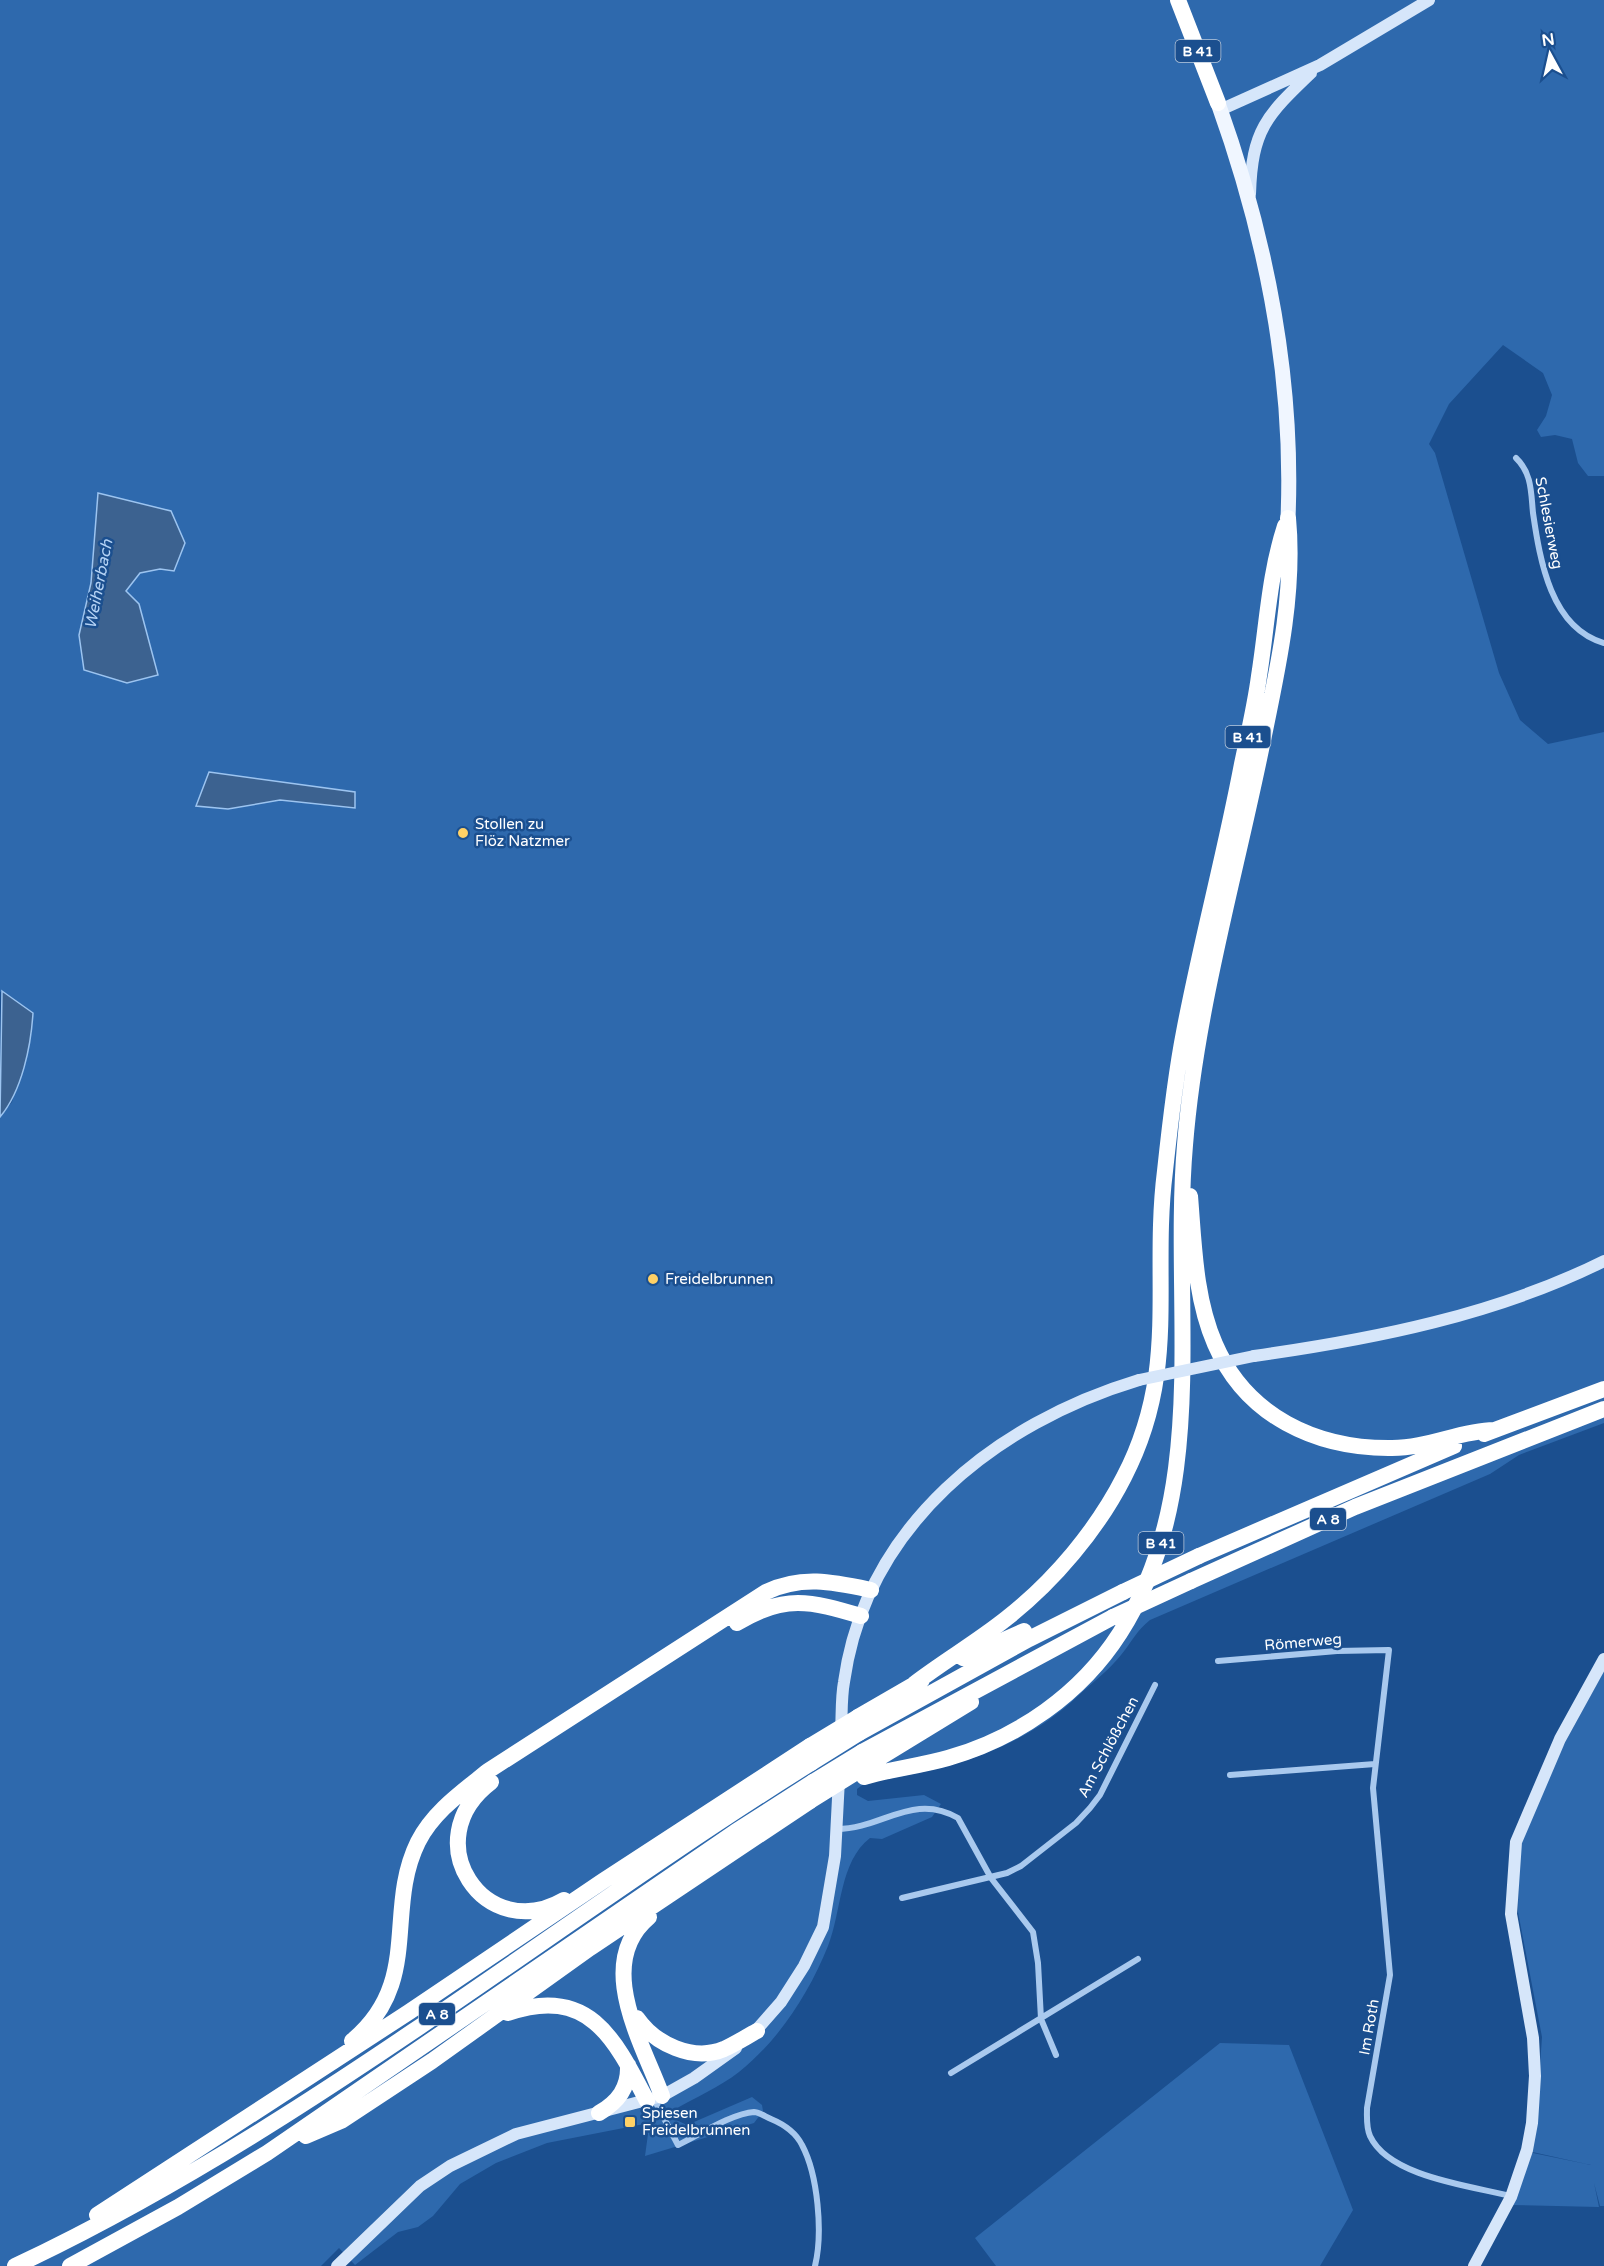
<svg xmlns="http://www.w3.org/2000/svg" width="1604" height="2266" viewBox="0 0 1604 2266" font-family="'Varela Round',sans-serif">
<rect width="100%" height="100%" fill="#1b4f8f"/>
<!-- green -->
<path fill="#2e69ad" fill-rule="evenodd" d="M 0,0 L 1604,0 L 1604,476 L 1588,476 L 1578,463 L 1572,439 L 1555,435 L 1541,437 L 1537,430 L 1546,416 L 1552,395 L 1543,373 L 1503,345 L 1449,404 L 1429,444 L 1435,453 L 1499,673 L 1520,720 L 1548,744 L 1604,732 L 1604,1423 L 1519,1455 L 1490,1474 L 1150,1620 C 1137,1630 1131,1643 1121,1655 C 1109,1670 1092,1683 1078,1696 C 1017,1753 944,1770 865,1783 L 857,1789 L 857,1795 L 868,1801 L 924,1795 L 941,1804 L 932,1817 L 882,1839 L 870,1838 C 839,1862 842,1911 828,1946 C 809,1993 780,2039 739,2072 C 720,2087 694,2098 672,2111 L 674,2119 L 687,2125 L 752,2097 L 762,2105 L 763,2111 L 754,2123 L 645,2156 L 648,2134 L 644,2124 L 547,2143 L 496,2163 L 460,2184 L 433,2216 L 418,2227 L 398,2232 L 355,2265 L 339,2248 L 321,2266 L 0,2266 L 0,1117 L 12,1102 L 32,1031 L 33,1013 L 2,991 L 0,992 ZM 99,494 L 171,511 L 160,569 L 140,573 L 126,591 L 158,674 L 127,683 L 84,670 L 79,635 L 91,583 ZM 355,792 L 354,808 L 280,800 Z
M 1604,1671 L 1604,2206 L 1600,2206 L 1594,2183 L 1599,2207 L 1510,2205 L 1528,2152 L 1591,2165 L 1528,2151 L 1536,2122 L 1542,2037 L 1518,1912 L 1519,1841 L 1562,1748 Z
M 1220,2043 L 1289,2045 L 1353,2210 L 1320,2266 L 996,2266 L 975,2238 Z"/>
<!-- water -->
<path fill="#3c6290" stroke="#9cc4f0" stroke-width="1.5" d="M 98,493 L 171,511 L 185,543 L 174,571 L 160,569 L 140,573 L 126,591 L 139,604 L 158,675 L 127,683 L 84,670 L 79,635 L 91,583 Z
M 209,772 L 355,792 L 355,808 L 280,800 L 228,809 L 196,806 Z
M 2,991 L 33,1013 C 31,1046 22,1091 0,1117 Z"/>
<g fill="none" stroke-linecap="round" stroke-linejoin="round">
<!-- street -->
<path stroke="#a9c9ee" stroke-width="6" d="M 1516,458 C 1532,473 1531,493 1533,513 C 1540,561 1551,628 1604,643
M 1218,1661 L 1337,1651 L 1389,1650 L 1373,1788 L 1390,1975 L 1367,2108 C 1367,2117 1366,2127 1370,2136 C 1389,2177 1471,2186 1511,2196
M 1230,1775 L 1375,1764
M 837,1829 C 882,1829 913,1792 958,1818 L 991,1878 L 1033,1932 L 1038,1963 L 1041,2019 L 1056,2055
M 902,1898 L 1007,1873 L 1021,1866 L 1076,1823 L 1090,1808 L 1100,1795 L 1155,1685
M 951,2073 L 1138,1959
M 654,2099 L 678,2145 C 697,2136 733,2113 754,2112 C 759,2112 766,2117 771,2119 C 783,2124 796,2133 802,2145 C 818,2175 823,2233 815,2266"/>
<!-- secondary -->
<path stroke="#d6e6fa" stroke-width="12" d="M 1220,110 L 1320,65 L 1429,0
M 1250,194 C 1252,130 1266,116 1311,73
M 1254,1356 C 1374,1339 1496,1315 1604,1261
M 841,1732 C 842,1715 841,1698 844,1682 C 866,1525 996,1423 1139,1380
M 752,2035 L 781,2002 L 804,1966 L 823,1927 L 835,1856 L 839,1779
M 337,2266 L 420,2186 L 450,2166 L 516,2134 L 662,2096 L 694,2078 L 736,2048
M 1474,2266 L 1511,2197 L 1527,2150 L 1532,2123 L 1535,2076 L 1533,2038 L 1511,1914 L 1516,1842 L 1560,1739 L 1604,1659"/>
<!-- primary -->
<path stroke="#f0f6ff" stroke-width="15" d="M 1218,103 C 1266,237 1294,375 1288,518"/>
<!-- highway -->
<path stroke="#fff" stroke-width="16" d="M 1178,0 L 1218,103
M 1190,1196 C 1194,1245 1195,1298 1215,1344 C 1246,1416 1316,1449 1392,1448 C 1428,1448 1459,1431 1494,1430
M 1484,1434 L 1604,1389
M 1199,1556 L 1454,1446
M 1191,1581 L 1355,1507 L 1604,1409
M 737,1623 C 784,1594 811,1601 861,1616
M 963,1658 L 1024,1631
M 914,1684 C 944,1661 977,1642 1007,1618 C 1054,1581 1097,1530 1124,1477 C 1180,1369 1151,1282 1165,1171 C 1170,1124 1175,1078 1184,1032 C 1201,942 1225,854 1242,764 C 1248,735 1255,706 1259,676 C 1267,626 1269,575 1285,526
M 858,1717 L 922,1680
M 859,1733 L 1029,1639 L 1123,1592
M 862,1752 L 1113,1617
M 863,1768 L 971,1702
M 864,1777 C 891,1769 920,1766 948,1758 C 1018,1738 1081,1694 1120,1633 C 1212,1489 1171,1306 1185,1145 C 1196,1008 1236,874 1263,740 C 1278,668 1295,592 1288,518
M 491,1782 C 414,1840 485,1946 564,1900
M 649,1917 C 594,1963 642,2042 662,2096
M 508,2013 C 589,1985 615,2039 647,2101
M 637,2018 C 655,2044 693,2062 724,2049 C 735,2044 746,2037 757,2031
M 352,2041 C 423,1982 384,1911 418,1842 C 433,1812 462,1792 488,1771 L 766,1592 C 802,1575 833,1582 871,1590
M 599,2113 C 618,2102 629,2088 628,2065
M 306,2136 L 341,2121 L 432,2061 L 590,1948 L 810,1801
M 97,2215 L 409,2012 L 603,1881 L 810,1746
M 15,2266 C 300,2132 545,1929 811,1763
M 70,2266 L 178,2207 L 267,2153 L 735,1832 L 813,1782"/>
<!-- secondary-bridge -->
<path stroke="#d6e6fa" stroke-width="12" d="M 1139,1380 L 1254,1356"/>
<!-- highway-bridge -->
<path stroke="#fff" stroke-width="16" d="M 1123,1592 L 1199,1556
M 1113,1617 L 1191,1581
M 810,1746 L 858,1717
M 811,1763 L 859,1733
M 813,1782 L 862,1752
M 810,1801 L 863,1768"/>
</g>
<!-- markers -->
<g fill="#ffd166" stroke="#1b4f8f" stroke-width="2">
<circle cx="463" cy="833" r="6"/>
<circle cx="653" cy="1279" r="6"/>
<rect x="624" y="2116" width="12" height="12" rx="3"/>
</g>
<g text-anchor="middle" stroke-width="5" stroke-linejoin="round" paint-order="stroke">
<!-- shield labels -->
<g fill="#1b4f8f" stroke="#bbcadd" stroke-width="1.5">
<rect x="1175.5" y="40" width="45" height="22" rx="4.5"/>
<rect x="1225.5" y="726" width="45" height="22" rx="4.5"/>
<rect x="1310" y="1508" width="36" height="22" rx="4.5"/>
<rect x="1138.5" y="1532" width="45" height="22" rx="4.5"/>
<rect x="419" y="2003" width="36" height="22" rx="4.5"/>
</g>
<g font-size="14" font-weight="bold" fill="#fff">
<text x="1198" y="56">B 41</text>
<text x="1248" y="742">B 41</text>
<text x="1328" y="1524">A 8</text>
<text x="1161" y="1548">B 41</text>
<text x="437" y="2019">A 8</text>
</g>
<!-- street labels -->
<g font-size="15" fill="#fff" stroke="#1b4f8f">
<text transform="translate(1549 523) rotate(79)" y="5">Schlesierweg</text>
<text transform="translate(1303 1642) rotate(-5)" y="5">Römerweg</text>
<text transform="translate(1108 1747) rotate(-62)" y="5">Am Schlößchen</text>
<text transform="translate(1369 2027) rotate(-80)" y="5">Im Roth</text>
</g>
<!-- poi labels -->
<g font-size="15" fill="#fff" stroke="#1b4f8f" text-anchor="start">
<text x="475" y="829">Stollen zu<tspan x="475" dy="17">Flöz Natzmer</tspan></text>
<text x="665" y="1284">Freidelbrunnen</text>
<text x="642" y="2118">Spiesen<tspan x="642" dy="17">Freidelbrunnen</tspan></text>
</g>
<!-- water labels -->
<g font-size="16" font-style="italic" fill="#b5d3f5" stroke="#1b4f8f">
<text transform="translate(98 584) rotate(-79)" y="6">Weiherbach</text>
</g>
</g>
<!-- north arrow -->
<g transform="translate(1550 54) rotate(352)" stroke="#1b4f8f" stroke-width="4.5" paint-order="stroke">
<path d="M0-4.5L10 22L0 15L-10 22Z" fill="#ffffff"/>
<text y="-9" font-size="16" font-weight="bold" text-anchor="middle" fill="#ffffff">N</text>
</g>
</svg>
